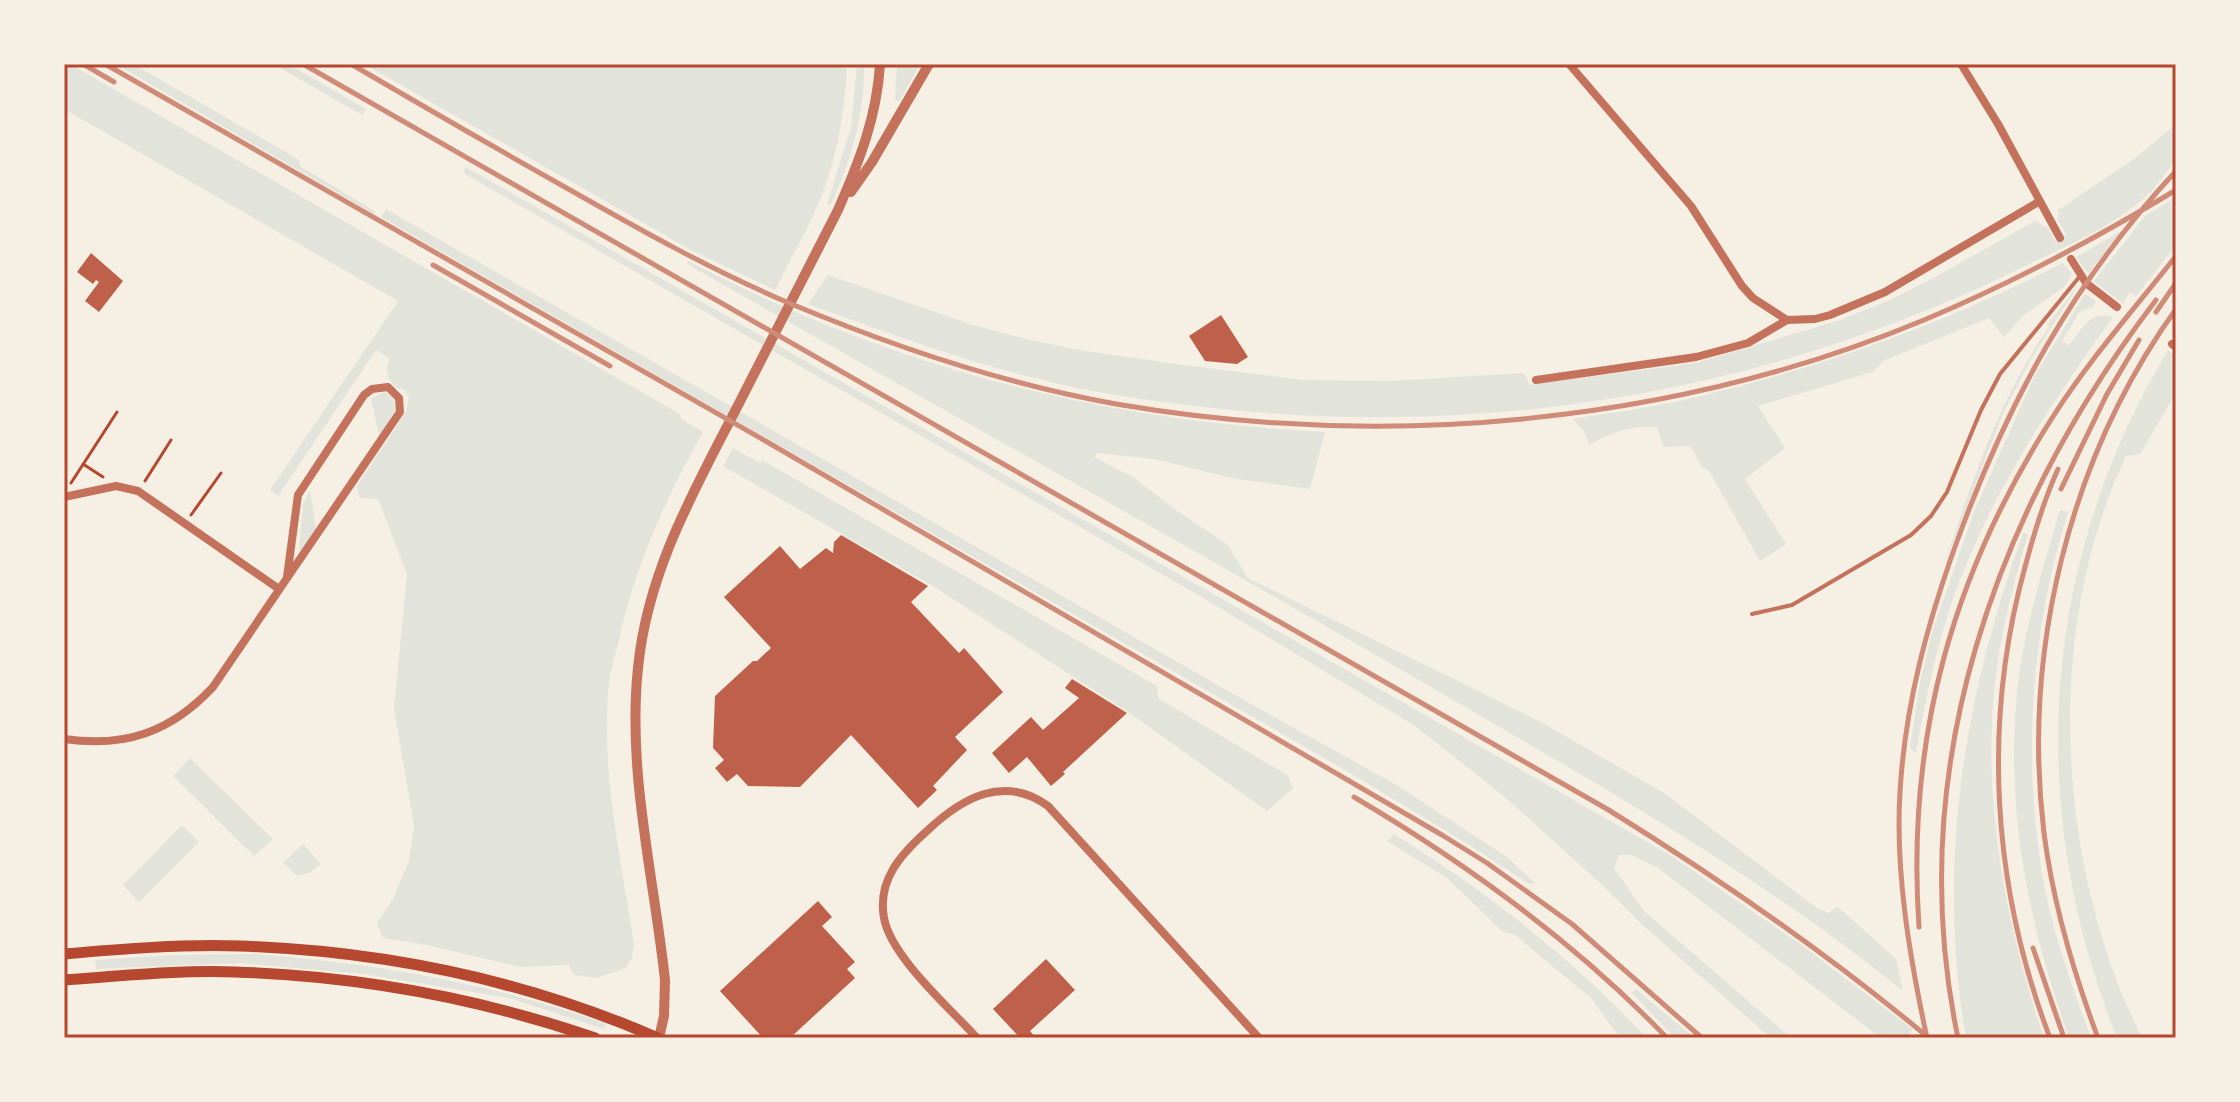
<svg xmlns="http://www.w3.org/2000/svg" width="2240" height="1102" viewBox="0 0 2240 1102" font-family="'PT Sans Narrow',sans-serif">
<rect width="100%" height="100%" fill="#f6efe4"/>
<!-- green -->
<path fill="#e2e4dc" d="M 64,64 L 70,64 L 680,414 L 681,419 L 703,432 C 666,497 637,562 620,635 C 617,650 611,667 609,683 C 600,769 621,859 634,944 L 632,958 L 626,968 L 596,978 L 575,975 L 568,965 L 521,967 L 426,945 L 383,938 L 377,923 L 392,901 L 409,861 L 414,825 L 394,709 L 407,574 L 378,499 L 359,498 L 357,486 L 406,412 L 409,397 L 405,390 L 399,389 C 387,381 384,371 390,359 L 376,350 L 278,496 L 270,490 L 398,301 L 64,109 Z
M 116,64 L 133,64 L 298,159 L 300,166 L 376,212 L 374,214 Z
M 273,64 L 288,64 L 366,109 L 362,115 Z
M 364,64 L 847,64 C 845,114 836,165 815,211 C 803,238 788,264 775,290 L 693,251 Z
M 857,64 L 864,64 C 865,113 851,162 830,206 L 827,204 L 851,127 Z
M 897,64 L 920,64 L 900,100 L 897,101 L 895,99 Z
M 2176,124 C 2176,134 2179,151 2174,160 C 2145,215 2078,240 2025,266 C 1779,388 1505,437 1232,410 C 1165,403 1099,395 1034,378 C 957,359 883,331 808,304 L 828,275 L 973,325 L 1022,338 L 1079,350 L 1176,364 L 1303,380 L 1391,381 L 1524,373 L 1530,385 L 1696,363 L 1837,321 L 1888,301 L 1935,277 L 2035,221 L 2048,228 L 2055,241 L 2067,235 L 2058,221 L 2058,210 L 2134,159 Z
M 466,167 L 1670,855 L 1800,944 L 1912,1029 L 1907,1038 L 1881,1038 L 1658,868 L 1632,855 L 1619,855 L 1614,868 L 1644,911 L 1791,1038 L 1771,1038 L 1648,930 L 1602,885 L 1505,797 L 1415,726 L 1200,596 L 463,173 Z
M 2176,197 L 2176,245 L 2136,296 L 2129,293 L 2123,304 L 2094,281 L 2145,216 Z
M 386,209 L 1256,707 L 1395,784 L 1507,857 L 1535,883 L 1529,884 L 1471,846 L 1345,770 L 381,217 Z
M 2121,231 L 2089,273 L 2088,273 L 2076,257 Z
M 688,261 C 892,367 1096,420 1325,432 L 1310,489 L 1231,478 L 1154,459 L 1098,453 L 1094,457 L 1133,477 L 1176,510 L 1227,544 L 1248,578 L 1539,721 L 1664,793 L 1817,908 L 1828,913 L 1838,907 L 1896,959 L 1903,991 C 1755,871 1588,779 1424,683 C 1180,541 932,404 687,264 Z
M 2063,263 L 2072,274 L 2065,286 L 2023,316 L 2004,337 L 1989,318 L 1883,361 L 1873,372 L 1758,406 L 1785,448 L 1745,479 L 1786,544 L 1760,561 L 1709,471 L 1702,467 L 1690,446 L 1664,447 L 1657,427 C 1630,425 1612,432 1589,445 L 1584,431 L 1573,419 C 1607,413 1642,409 1675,402 C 1812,371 1938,327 2063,263 Z
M 2078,286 L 2031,359 L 2002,416 L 1943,568 C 1971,485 1998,399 2049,327 L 2047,325 Z
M 2085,294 L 2096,301 L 2093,307 L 2080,311 L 2062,341 L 2069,345 C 2084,328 2088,311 2113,317 C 2056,396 2001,478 1964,570 C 1940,628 1927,692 1916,753 L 1910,748 L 1920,682 L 1933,629 L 1974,512 L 2035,375 Z
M 2168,350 L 2176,357 L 2176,393 L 2140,454 L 2126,456 C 2043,631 2056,866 2142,1038 L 2117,1038 C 2025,808 2040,563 2168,350 Z
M 384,392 C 407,401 388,423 379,436 L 371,399 Z
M 733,448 L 760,463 L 762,460 L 1157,686 L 1158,698 L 1287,775 L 1293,788 L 1267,811 L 1128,712 L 931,585 L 723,466 Z
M 310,490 L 316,529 L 301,551 L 299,549 L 303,504 Z
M 2060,510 L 2068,512 C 2032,627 2023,749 2041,868 C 2050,926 2071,983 2091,1038 L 2069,1038 C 2027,922 2003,799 2019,675 C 2027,619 2044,564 2060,510 Z
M 2023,533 L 2028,534 C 2016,575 2005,616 1998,659 C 1979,788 2003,916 2044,1038 L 1966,1038 C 1936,863 1964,698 2023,533 Z
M 190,758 L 273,839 L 254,856 L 173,776 Z
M 182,825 L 199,842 L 139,902 L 123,885 Z
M 1394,834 C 1486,891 1573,959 1647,1038 L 1620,1038 L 1591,998 L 1515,935 L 1502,931 L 1447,878 L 1387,841 Z
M 303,844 L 321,864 L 309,873 L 297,876 L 283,863 Z
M 254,954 C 374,963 492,983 606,1024 L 604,1029 L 509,998 L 363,974 L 240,963 L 96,969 L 95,960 L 174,955 Z
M 1636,989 L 1686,1031 L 1694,1038 L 1675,1038 L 1632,993 Z"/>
<!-- building -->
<path fill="#bf614a" d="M 91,253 L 123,281 L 99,312 L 85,301 L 99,282 L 96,280 L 93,284 L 77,272 Z
M 1221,315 L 1248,357 L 1237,364 L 1205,361 L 1189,336 Z
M 841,535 L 928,586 L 911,602 L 959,653 L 964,648 L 1003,692 L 955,737 L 967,750 L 933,786 L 937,790 L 918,808 L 851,735 L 800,787 L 748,786 L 737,774 L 727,782 L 715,768 L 724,760 L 713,748 L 715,696 L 753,661 L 757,661 L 771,648 L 724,597 L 780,546 L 800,569 L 826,548 L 833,553 L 834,542 Z
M 1072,679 L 1127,713 L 1063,772 L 1065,774 L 1051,786 L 1027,757 L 1009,773 L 992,753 L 1031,717 L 1043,730 L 1079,698 L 1065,688 Z
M 818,901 L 832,917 L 822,926 L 855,962 L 847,969 L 855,978 L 790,1038 L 763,1038 L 720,991 Z
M 1046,959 L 1075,990 L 1030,1031 L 1036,1038 L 1020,1038 L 993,1009 Z"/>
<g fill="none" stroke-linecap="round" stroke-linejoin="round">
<!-- path -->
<path stroke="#b5482f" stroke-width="3" d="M 83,464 L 103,477
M 145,481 L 171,440
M 71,483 L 117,412
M 191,515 L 221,473"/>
<!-- service -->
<path stroke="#c5725c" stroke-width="4" d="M 1752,614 L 1792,605 L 1911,535 L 1931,516 L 1947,492 L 1981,410 L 2000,374 L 2080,276"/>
<!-- minor -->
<path stroke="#c5725c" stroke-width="8" d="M 1569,64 L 1691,206 L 1742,286 L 1753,298 L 1787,320 L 1815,319 L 1830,315 L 1885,292 L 2040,201
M 1961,64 L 1998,124 L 2060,238
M 2071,259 L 2086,283 L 2117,307
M 2172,344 L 2176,347
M 1536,380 L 1696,357 L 1748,343 L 1787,320
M 64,497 L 116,486 L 138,491 L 279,589
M 64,739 C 125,748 171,732 213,687 L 400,412 L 399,398 L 388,387 L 372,389 L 364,395 L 298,495 L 287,577
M 977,1038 C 950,1008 891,957 884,918 C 877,880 901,854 928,830 C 962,798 1004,774 1048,806 L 1259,1038"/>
<!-- tertiary -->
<path stroke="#c5725c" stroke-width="10" d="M 851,192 L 872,162 L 929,64
M 659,1038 L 664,1016 L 665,980 C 654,877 627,772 638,668 C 647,575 691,496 733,415 C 768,346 803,278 838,210 C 859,162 877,117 880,64"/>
<!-- secondary -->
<path stroke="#b5482f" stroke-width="11" d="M 64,954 C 122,949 181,944 240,946 C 385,951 525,980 658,1038
M 64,980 C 121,976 178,970 235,972 C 358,976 479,998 595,1038"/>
<!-- rail -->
<path stroke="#cf8b77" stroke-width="5" d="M 83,64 L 114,82
M 105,64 L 769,443 L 1442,835 L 1487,863 L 1572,924 L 1702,1038
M 303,64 L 1607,809 C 1720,879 1827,953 1929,1038
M 351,64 C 421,105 492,146 563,186 C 637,228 711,270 789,303 C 894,347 1004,384 1116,404 C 1384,450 1672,425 1924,320 C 2012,283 2095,239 2176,190
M 433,265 L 610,366
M 2156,312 L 2176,283
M 2061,489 L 2107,394 L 2139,340
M 1354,797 C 1469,865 1575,942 1667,1038
M 1919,927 C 1906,738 1952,574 2054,415 C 2090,359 2135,308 2176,256
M 2033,948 L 2064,1038
M 1927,1038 C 1910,959 1895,872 1900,792 C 1905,705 1927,625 1956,544 C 2007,403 2073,282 2176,171
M 1958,1038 C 1902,771 1995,511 2156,300
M 2050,1038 C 1992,886 1982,723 2025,567 C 2034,533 2044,500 2058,469
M 2098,1038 C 2073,971 2053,904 2044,833 C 2022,652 2069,458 2176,309"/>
</g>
<!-- border -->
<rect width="2240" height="1102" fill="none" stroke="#f6efe4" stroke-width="132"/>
<rect x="66" y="66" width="2108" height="970" fill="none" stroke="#b5482f" stroke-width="3"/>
</svg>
